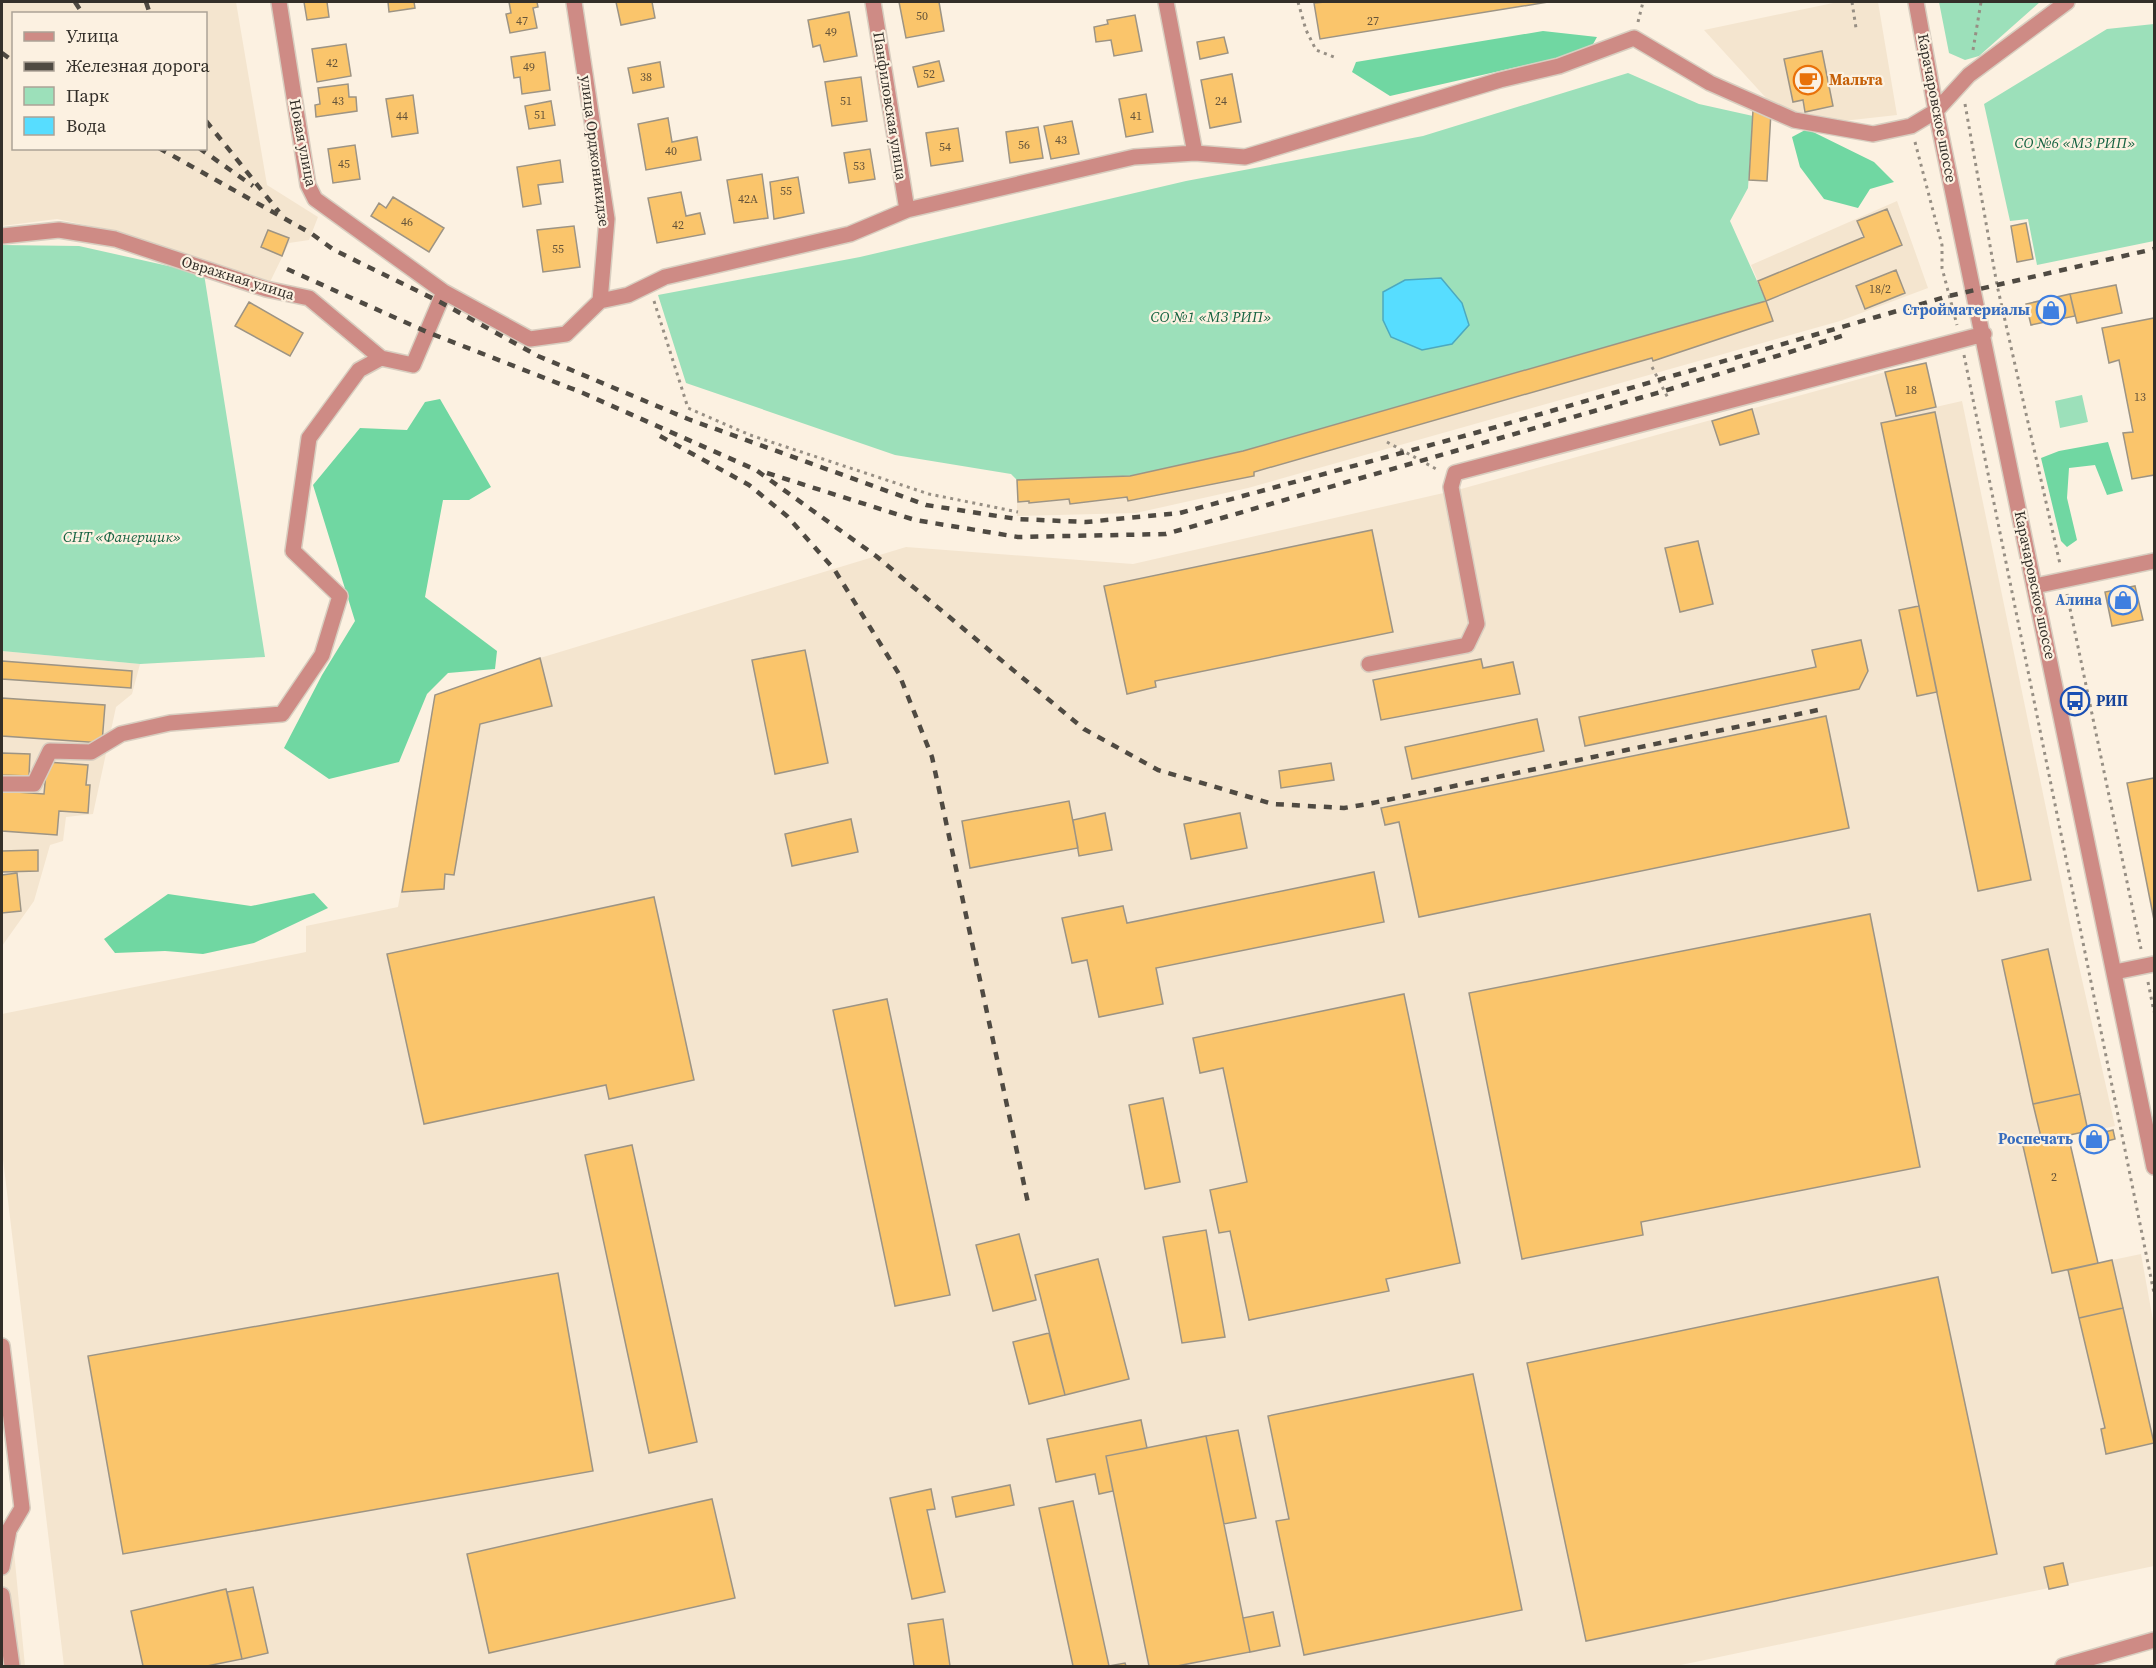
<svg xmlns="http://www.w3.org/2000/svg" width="2156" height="1668" viewBox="0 0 2156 1668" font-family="'Source Serif 4',serif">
<rect width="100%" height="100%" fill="#fcf1e1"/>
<!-- built -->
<path fill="#f4e5cf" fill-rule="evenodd" d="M 2,2 L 236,2 L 267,185 L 318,217 L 309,240 L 289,243 L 269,284 L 123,233 L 57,219 L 2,226 ZM 14,14 L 206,14 L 206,148 L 14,148 Z
M 1838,2 L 1878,2 L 1897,115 L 1843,121 L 1777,110 L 1704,30 Z
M 1897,201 L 1928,288 L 1840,321 L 1248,488 L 1136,513 L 1017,516 L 1017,480 L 1130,476 L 1766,300 L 1751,265 Z
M 1885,372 L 1896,416 L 1962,401 L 2074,944 L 2115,1126 L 2068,1136 L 2098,1263 L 2141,1254 L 2154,1326 L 2154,1566 L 1676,1666 L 64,1666 L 2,1151 L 2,1014 L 306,952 L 306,926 L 398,907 L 435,695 L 540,658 L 906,547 L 1133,564 L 1461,489 Z
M 2,651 L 140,664 L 132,694 L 116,707 L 93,814 L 66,817 L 63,841 L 50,845 L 34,901 L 2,946 Z
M 2,1520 L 11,1520 L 25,1666 L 2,1666 Z"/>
<!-- green -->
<path fill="#9ce0ba" d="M 1939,2 L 2040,2 L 1979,56 L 1965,60 L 1949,53 Z
M 2154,24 L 2154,241 L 2037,265 L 2028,219 L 2010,221 L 1984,104 L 2107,29 Z
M 1628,73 L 1699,104 L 1753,116 L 1748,188 L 1730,221 L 1766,301 L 1243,451 L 1130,476 L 1017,480 L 1011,474 L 895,455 L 686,383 L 658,295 L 860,257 L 1186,181 L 1423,136 Z
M 2,245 L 79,246 L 204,274 L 265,657 L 140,664 L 2,651 Z
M 2082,395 L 2088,422 L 2060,428 L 2055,401 Z"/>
<!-- forest -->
<path fill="#70d7a2" d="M 1543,31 L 1597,37 L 1592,46 L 1557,58 L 1390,96 L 1352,72 L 1356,62 Z
M 1807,129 L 1874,162 L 1894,182 L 1870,189 L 1858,208 L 1824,199 L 1800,167 L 1792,137 Z
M 440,399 L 491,487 L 469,500 L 443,500 L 425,597 L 497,651 L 495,669 L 448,673 L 427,694 L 399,762 L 329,779 L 284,748 L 322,675 L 355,621 L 313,485 L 360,428 L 407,430 L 425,402 Z
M 2108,442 L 2123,491 L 2107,495 L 2095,465 L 2069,468 L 2067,498 L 2077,540 L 2067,547 L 2061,541 L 2041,458 L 2059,451 Z
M 314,893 L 328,908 L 254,943 L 203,954 L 165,951 L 115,953 L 104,939 L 168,894 L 251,906 Z"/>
<!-- water -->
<path fill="#57ddff" stroke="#4ca9bf" stroke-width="1.5" d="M 1441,278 L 1462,303 L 1469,325 L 1452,344 L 1422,350 L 1391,337 L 1383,320 L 1383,292 L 1405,280 Z"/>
<!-- building -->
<path fill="#fac56b" stroke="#9d9484" stroke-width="1.5" d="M 304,2 L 327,2 L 329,17 L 307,20 Z
M 388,2 L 414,2 L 415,8 L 389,12 Z
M 509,2 L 537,2 L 538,7 L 533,8 L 537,28 L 510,33 L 506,14 L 511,13 Z
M 616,2 L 652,2 L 655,18 L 621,25 Z
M 899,2 L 939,2 L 944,31 L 906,38 Z
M 1325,2 L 1548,2 L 1320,39 L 1314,3 Z
M 849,12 L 857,56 L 824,62 L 820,45 L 813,47 L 808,20 Z
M 1135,15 L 1142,51 L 1114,56 L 1111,40 L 1096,42 L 1094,27 L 1108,24 L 1107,20 Z
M 1224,37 L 1228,53 L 1200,59 L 1197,42 Z
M 346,44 L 351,76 L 317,82 L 312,49 Z
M 1822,51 L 1833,106 L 1805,112 L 1803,100 L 1793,102 L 1784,59 Z
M 545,52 L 550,90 L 522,94 L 520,77 L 514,78 L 511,57 Z
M 939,61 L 944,81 L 918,87 L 913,67 Z
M 660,62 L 664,87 L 633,93 L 628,68 Z
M 1232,74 L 1241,122 L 1210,128 L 1201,80 Z
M 861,77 L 867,121 L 832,126 L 825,82 Z
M 348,84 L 349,97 L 356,97 L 357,111 L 316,117 L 315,105 L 320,104 L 318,88 Z
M 1146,94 L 1153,132 L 1126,137 L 1119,99 Z
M 413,95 L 418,133 L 392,137 L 386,99 Z
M 551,101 L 555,125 L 529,129 L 525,106 Z
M 1753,110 L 1771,112 L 1767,181 L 1749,180 Z
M 668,118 L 672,142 L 697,137 L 701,160 L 646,170 L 638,124 Z
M 1072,121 L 1079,154 L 1051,159 L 1044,126 Z
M 1038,127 L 1043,158 L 1010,163 L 1006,132 Z
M 958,128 L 963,161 L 931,166 L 926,133 Z
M 355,145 L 360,179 L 333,183 L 328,149 Z
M 870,149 L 875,179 L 849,183 L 844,153 Z
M 560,160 L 563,182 L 538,185 L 541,204 L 523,207 L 517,167 Z
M 762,174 L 768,218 L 734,223 L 727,180 Z
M 798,177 L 804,213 L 774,219 L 770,182 Z
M 681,192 L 686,216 L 700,213 L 705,234 L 657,243 L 648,198 Z
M 393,197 L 444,228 L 429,252 L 371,216 L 379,203 L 386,208 Z
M 1887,209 L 1902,245 L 1766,301 L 1758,281 L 1864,237 L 1857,221 Z
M 2026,223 L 2033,259 L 2017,262 L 2011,226 Z
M 574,226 L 580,267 L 543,272 L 537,230 Z
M 268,230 L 289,238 L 282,256 L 261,247 Z
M 1896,270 L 1905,293 L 1865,309 L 1856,286 Z
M 2116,285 L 2122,313 L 2077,323 L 2070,294 Z
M 2070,294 L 2075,316 L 2031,325 L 2026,304 Z
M 1766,301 L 1773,321 L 1653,361 L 1652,358 L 1254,472 L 1254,476 L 1128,501 L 1127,497 L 1070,504 L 1069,499 L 1029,503 L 1029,501 L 1018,502 L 1017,480 L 1130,476 L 1243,451 Z
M 249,302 L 303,333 L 290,356 L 235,326 Z
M 2154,318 L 2154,475 L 2132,479 L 2123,433 L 2133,432 L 2119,360 L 2109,363 L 2102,328 Z
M 1926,363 L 1936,407 L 1896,416 L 1885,372 Z
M 1752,409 L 1759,434 L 1720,445 L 1712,421 Z
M 1935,412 L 2031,880 L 1978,891 L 1881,423 Z
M 1372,530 L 1393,632 L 1155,681 L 1156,687 L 1127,694 L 1104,586 Z
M 1698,541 L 1713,604 L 1680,612 L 1665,548 Z
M 2135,586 L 2143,620 L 2112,626 L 2105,592 Z
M 1919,606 L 1937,692 L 1917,696 L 1899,610 Z
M 1861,640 L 1868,671 L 1859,689 L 1585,746 L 1579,717 L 1816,667 L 1812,650 Z
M 805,650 L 828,763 L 775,774 L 752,660 Z
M 540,658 L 552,706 L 480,724 L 454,875 L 445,874 L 444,889 L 402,892 L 435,695 Z
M 1481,659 L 1483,668 L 1513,662 L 1520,694 L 1381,720 L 1373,680 Z
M 2,661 L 132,671 L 131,688 L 2,679 Z
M 2,698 L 105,705 L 102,743 L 2,736 Z
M 1826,716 L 1849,828 L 1419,917 L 1399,822 L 1385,825 L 1381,808 Z
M 1537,719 L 1544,751 L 1412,779 L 1405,747 Z
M 2,753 L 30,754 L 29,776 L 2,775 Z
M 47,762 L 88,765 L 86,785 L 90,785 L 88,813 L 59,811 L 57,835 L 2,831 L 2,791 L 44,794 Z
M 1331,763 L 1334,780 L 1281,788 L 1279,771 Z
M 2154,778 L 2154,920 L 2127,783 Z
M 1069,801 L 1078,848 L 970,868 L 962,821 Z
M 1105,813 L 1112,850 L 1079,856 L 1073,820 Z
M 1240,813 L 1247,848 L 1191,859 L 1184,824 Z
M 851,819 L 858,852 L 792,866 L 785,834 Z
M 38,850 L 38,871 L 2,872 L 2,851 Z
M 1374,872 L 1384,922 L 1156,968 L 1163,1004 L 1099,1017 L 1087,960 L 1072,963 L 1062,918 L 1123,906 L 1127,923 Z
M 17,873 L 21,911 L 2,913 L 2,875 Z
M 654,897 L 694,1080 L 609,1099 L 606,1085 L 424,1124 L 387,954 Z
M 1870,914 L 1920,1167 L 1641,1222 L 1643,1235 L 1522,1259 L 1469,993 Z
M 2048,949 L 2080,1094 L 2033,1104 L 2002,960 Z
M 1404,994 L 1460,1263 L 1386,1279 L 1389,1291 L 1249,1320 L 1230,1231 L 1219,1233 L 1210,1190 L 1247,1182 L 1223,1068 L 1200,1073 L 1193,1038 Z
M 887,999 L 950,1295 L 895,1306 L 833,1010 Z
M 2080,1094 L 2088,1131 L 2042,1141 L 2033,1104 Z
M 1163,1098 L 1180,1182 L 1145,1189 L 1129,1105 Z
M 2113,1130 L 2115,1139 L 2103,1142 L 2101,1133 Z
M 2098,1133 L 2100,1143 L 2089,1145 L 2087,1135 Z
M 2068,1135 L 2098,1263 L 2052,1273 L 2023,1146 Z
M 632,1145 L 697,1442 L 649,1453 L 585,1155 Z
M 1206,1230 L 1225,1337 L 1182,1343 L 1163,1237 Z
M 1019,1234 L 1036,1300 L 993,1311 L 976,1245 Z
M 1098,1259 L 1129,1379 L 1065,1395 L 1035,1275 Z
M 2112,1260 L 2123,1308 L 2079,1318 L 2068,1270 Z
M 558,1273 L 593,1471 L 123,1554 L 88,1356 Z
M 1938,1277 L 1997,1554 L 1586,1641 L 1527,1363 Z
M 2123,1308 L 2154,1443 L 2106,1454 L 2101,1429 L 2105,1428 L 2079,1318 Z
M 1049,1333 L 1065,1395 L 1029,1404 L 1013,1342 Z
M 1473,1374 L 1522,1610 L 1304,1655 L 1276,1521 L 1289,1519 L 1268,1416 Z
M 1141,1420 L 1147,1448 L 1106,1456 L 1113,1491 L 1099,1494 L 1095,1474 L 1056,1482 L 1047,1439 Z
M 1238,1430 L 1256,1518 L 1224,1524 L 1206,1436 Z
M 1206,1436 L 1250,1652 L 1177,1666 L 1149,1666 L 1106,1456 Z
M 1010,1485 L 1014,1505 L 956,1517 L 952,1497 Z
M 931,1489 L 935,1509 L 927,1510 L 945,1592 L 912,1599 L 890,1498 Z
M 712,1499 L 735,1598 L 489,1653 L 467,1554 Z
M 1073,1501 L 1109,1666 L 1125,1663 L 1126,1666 L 1073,1666 L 1039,1508 Z
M 2063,1563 L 2068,1585 L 2049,1589 L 2044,1567 Z
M 253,1587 L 268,1653 L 242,1659 L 227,1592 Z
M 226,1589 L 242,1659 L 207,1666 L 143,1666 L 131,1611 Z
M 1273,1612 L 1280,1646 L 1250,1652 L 1243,1618 Z
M 943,1619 L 950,1666 L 914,1666 L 908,1624 Z"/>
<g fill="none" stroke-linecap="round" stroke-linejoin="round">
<!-- minor casing -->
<g stroke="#d8cec0" stroke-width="18">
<path id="minor" d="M 279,2 L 308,185 L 315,199 L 444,292 L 530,339 L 566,334 L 600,301 L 628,295 L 665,277 L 850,234 L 907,210 L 1134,157 L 1195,153 L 1245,157 L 1500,80 L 1559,66 L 1634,38 L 1710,83 L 1794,120 L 1873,134 L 1911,126 L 1936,111 L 1969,75 L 2067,2
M 574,2 L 607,219 L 600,301
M 873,2 L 907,210
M 1166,2 L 1195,153
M 1916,2 L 1936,111 L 2154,1167
M 2,236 L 59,230 L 115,239 L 266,289 L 309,298 L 381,358 L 413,365 L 444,292
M 2035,586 L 2154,561
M 1369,664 L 1467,645 L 1477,624 L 1451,487 L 1455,473 L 1984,334
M 2,784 L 34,784 L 50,751 L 91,752 L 121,734 L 170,723 L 282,714 L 322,655 L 340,596 L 293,551 L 309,438 L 359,370 L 381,358
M 2115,972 L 2154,964
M 2,1346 L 22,1508 L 9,1530 L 2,1567
M 2,1595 L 12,1666
M 2063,1666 L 2154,1640"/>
</g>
<!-- path -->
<path stroke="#978f84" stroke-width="3" stroke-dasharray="3 4.5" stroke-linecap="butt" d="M 1298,2 L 1306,30 L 1316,50 L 1334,57
M 1852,2 L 1856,28
M 1638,22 L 1643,2
M 1973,50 L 1981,2
M 1965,104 L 1997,285 L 2060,564
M 1915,142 L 1942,245 L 1942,268 L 1957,325
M 654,301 L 688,408 L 750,435 L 929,494 L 1018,512
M 1964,355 L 2154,1293
M 1652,367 L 1669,400
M 1387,442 L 1438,470
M 2067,594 L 2141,949
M 2148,982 L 2154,1012"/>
<!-- minor -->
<use href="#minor" stroke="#ce8b85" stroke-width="15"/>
<!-- rail -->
<path stroke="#4f4a42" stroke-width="4.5" stroke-dasharray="8 8" stroke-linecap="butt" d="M 75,2 L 83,14
M 146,2 L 150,14
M 2,53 L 14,62
M 206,121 L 279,212
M 159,148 L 312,234 L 334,250 L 440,302 L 538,356 L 688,419 L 926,505 L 1017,519 L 1086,522 L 1180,513 L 1475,433 L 1949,296 L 2154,249
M 199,148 L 253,186
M 287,269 L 427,332 L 583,393 L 756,470 L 876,556 L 1084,729 L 1158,770 L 1273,804 L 1344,808 L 1368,804 L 1818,710
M 660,436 L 749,485 L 787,516 L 834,569 L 899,674 L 932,757 L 1028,1203
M 767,473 L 915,520 L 1018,537 L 1166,534 L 1664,391 L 1848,334"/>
</g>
<!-- icons -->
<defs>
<g id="cafe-ring" transform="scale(1.5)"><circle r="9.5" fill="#fcf1e1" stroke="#e8710a" stroke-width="1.5"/><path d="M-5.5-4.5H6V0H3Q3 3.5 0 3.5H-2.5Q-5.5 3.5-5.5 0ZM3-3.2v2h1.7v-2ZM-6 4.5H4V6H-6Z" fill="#e8710a"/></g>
<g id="shop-ring" transform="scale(1.5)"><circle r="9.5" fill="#fcf1e1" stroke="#3f7fe0" stroke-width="1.5"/><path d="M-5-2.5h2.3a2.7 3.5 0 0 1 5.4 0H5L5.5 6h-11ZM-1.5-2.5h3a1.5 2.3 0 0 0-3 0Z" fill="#3f7fe0"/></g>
<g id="bus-ring" transform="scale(1.5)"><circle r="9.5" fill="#fcf1e1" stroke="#1a4fb4" stroke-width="1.5"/><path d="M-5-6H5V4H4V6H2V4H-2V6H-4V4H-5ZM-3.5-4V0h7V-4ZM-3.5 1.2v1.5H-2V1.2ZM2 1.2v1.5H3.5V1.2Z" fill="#1a4fb4"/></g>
</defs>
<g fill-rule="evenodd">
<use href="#cafe-ring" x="1808" y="80"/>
<use href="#shop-ring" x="2051" y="310"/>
<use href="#shop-ring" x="2123" y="600"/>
<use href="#bus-ring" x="2075" y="701"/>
<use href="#shop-ring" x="2094" y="1139"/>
</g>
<g text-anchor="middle" stroke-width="4.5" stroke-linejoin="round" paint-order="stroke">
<!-- number labels -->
<g font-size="12" fill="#65543a">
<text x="922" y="20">50</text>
<text x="522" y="25">47</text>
<text x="1373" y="25">27</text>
<text x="831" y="36">49</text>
<text x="332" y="67">42</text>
<text x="529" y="71">49</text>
<text x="929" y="78">52</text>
<text x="646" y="81">38</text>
<text x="338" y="105">43</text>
<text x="846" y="105">51</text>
<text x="1221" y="105">24</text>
<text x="540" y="119">51</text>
<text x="402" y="120">44</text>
<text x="1136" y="120">41</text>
<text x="1061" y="144">43</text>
<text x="1024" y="149">56</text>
<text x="945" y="151">54</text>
<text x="671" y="155">40</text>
<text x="344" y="168">45</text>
<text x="859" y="170">53</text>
<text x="786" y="195">55</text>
<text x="748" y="203">42А</text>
<text x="407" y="226">46</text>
<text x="678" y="229">42</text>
<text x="558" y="253">55</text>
<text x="1880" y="293">18/2</text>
<text x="1911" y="394">18</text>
<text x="2140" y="401">13</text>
<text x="2054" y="1181">2</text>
</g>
<!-- food labels -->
<g font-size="15" font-weight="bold" fill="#c56008" stroke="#fcf1e1" text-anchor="start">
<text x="1829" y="85">Мальта</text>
</g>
<!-- street labels -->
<g font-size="15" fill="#332f29" stroke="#fcf1e1">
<text transform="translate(890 106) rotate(81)" y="5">Панфиловская улица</text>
<text transform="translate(1937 108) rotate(79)" y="5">Карачаровское шоссе</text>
<text transform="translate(303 143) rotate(79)" y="5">Новая улица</text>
<text transform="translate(595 151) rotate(83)" y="5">улица Орджоникидзе</text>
<text transform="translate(238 278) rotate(17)" y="5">Овражная улица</text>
<text transform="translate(2035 585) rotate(78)" y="5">Карачаровское шоссе</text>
</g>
<!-- park labels -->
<g font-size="15" font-style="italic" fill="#146240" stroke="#fcf1e1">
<text x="2075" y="148">СО №6 «МЗ РИП»</text>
<text x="1211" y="322">СО №1 «МЗ РИП»</text>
<text x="122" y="542">СНТ «Фанерщик»</text>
</g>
<!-- shop labels -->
<g font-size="15" font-weight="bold" fill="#366cbe" stroke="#fcf1e1" text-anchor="end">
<text x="2030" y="315">Стройматериалы</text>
<text x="2102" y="605">Алина</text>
<text x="2073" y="1144">Роспечать</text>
</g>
<!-- transit labels -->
<g font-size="15" font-weight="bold" fill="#164399" stroke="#fcf1e1" text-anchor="start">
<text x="2096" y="706">РИП</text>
</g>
</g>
<!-- border -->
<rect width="2156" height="1668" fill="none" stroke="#332f29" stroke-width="6"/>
<!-- legend -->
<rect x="12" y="12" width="195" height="138" fill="#fcf1e1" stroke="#aca397" stroke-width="1.5"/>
<rect x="24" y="32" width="30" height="9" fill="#ce8b85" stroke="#aca397" stroke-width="1.5"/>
<text x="66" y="42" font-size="18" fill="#332f29">Улица</text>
<rect x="24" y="62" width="30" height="9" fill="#4f4a42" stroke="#aca397" stroke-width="1.5"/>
<text x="66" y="72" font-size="18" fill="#332f29">Железная дорога</text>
<rect x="24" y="87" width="30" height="18" fill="#9ce0ba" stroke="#aca397" stroke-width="1.5"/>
<text x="66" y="102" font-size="18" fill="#332f29">Парк</text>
<rect x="24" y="117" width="30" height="18" fill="#57ddff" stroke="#aca397" stroke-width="1.5"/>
<text x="66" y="132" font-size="18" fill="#332f29">Вода</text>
</svg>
